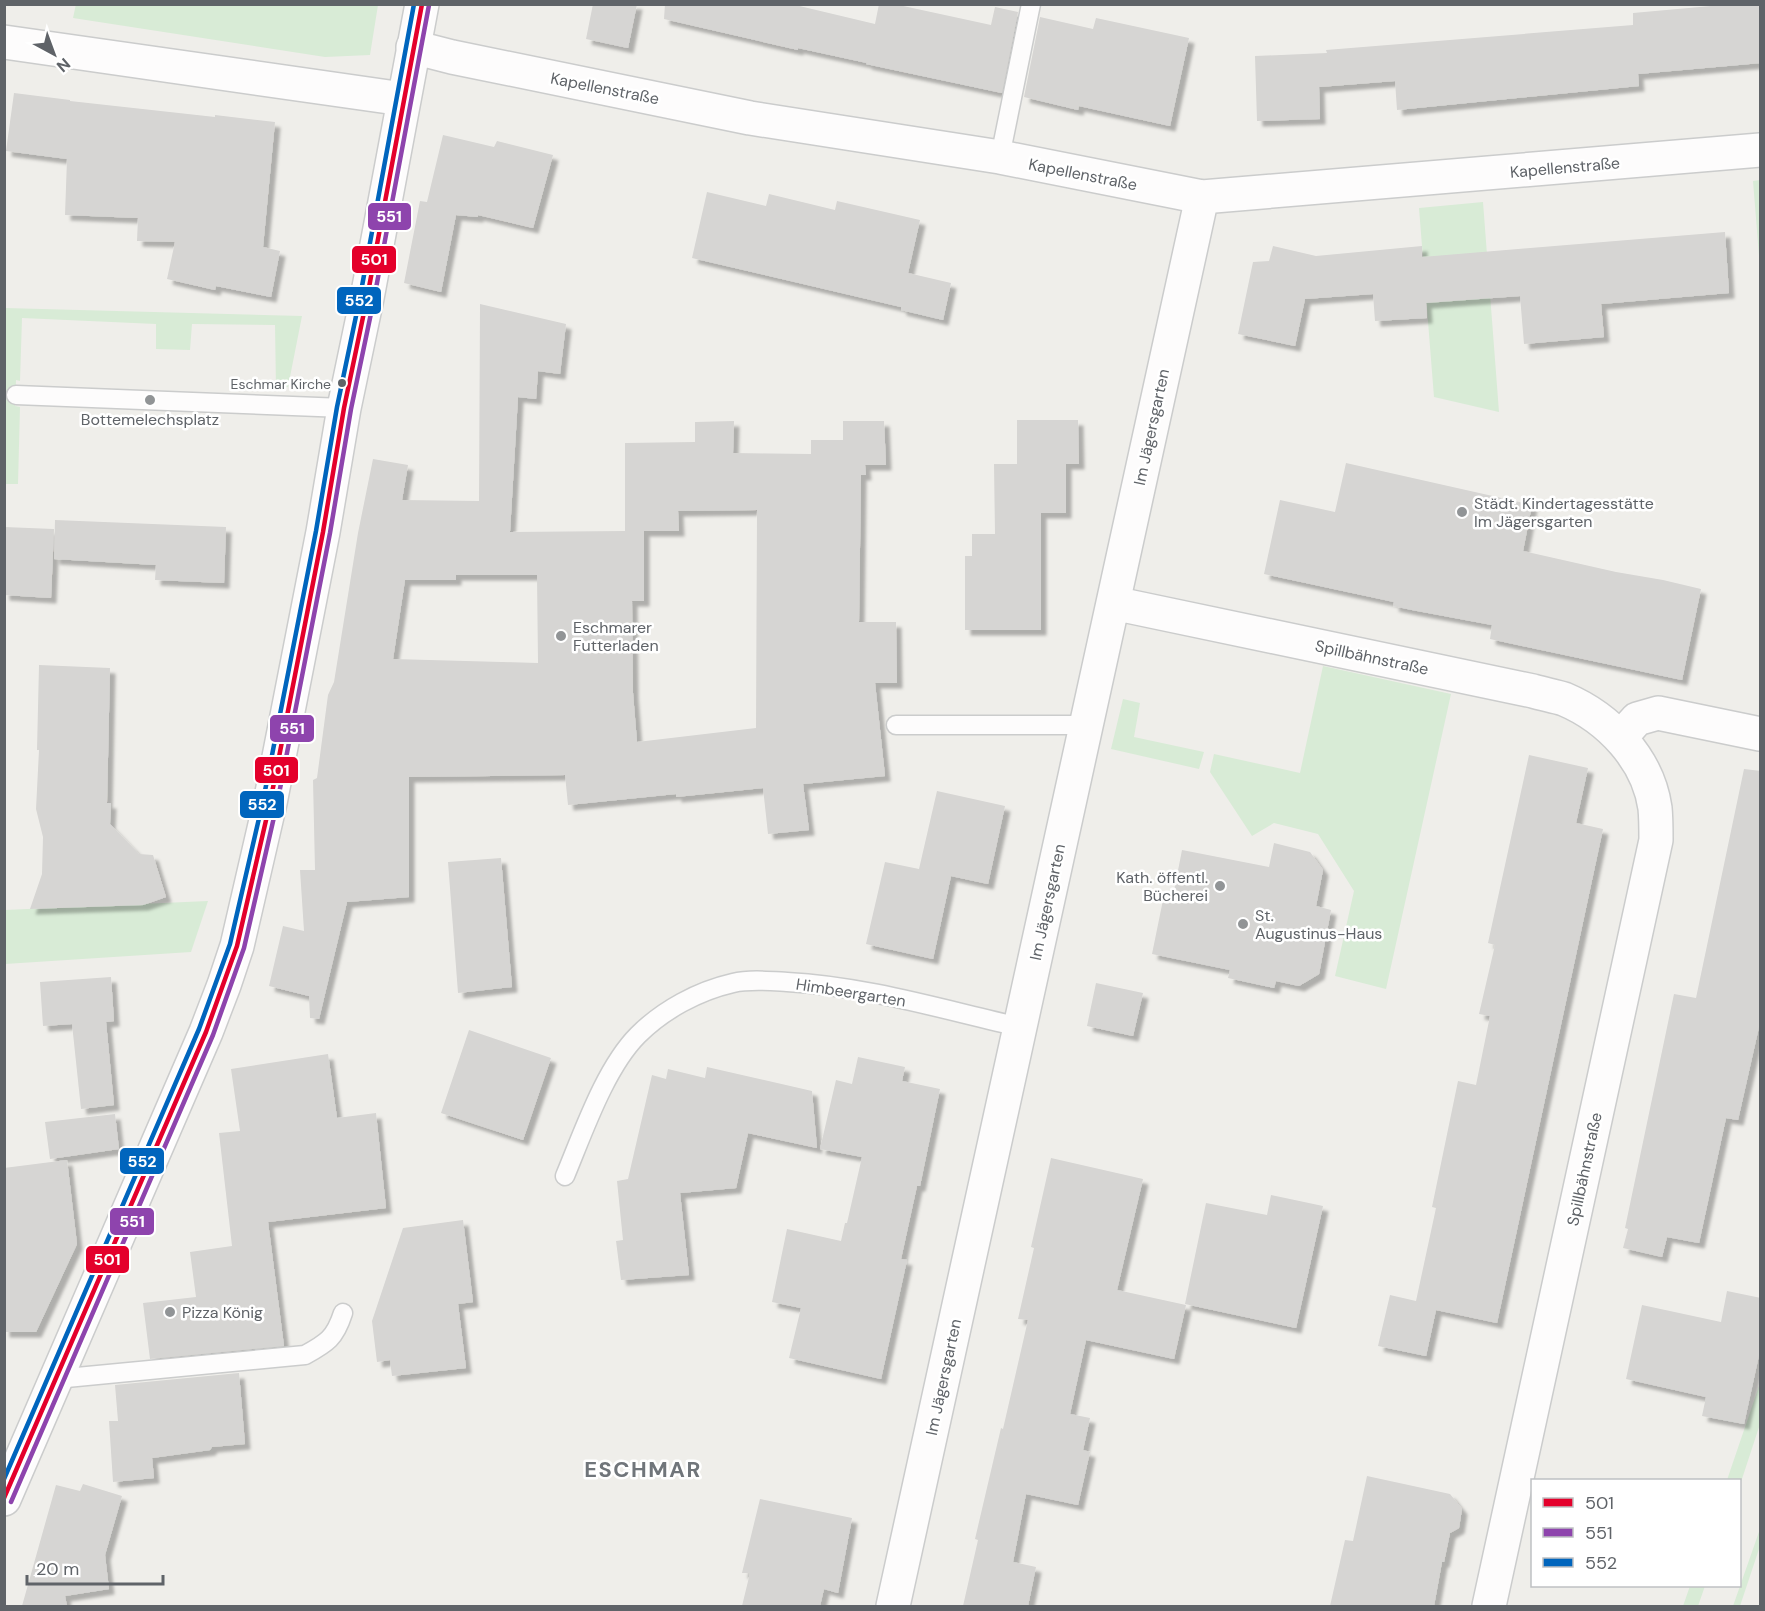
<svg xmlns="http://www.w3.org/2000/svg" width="1765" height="1611" viewBox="0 0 1765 1611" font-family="'DM Sans',sans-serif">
<defs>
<filter id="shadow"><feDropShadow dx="5.5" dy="5.5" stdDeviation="1.5" flood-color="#0004"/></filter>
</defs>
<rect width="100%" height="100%" fill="#efeeea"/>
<!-- green -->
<path fill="#d8ebd6" d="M 76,4 L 378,4 L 378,5 L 370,55 L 325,57 L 73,18 Z
M 1760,180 L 1760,268 L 1753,181 Z
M 1483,202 L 1499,412 L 1434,397 L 1419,208 Z
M 5,308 L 302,316 L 288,387 L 276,388 L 275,325 L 192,324 L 190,350 L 156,349 L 156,324 L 22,318 L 20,381 L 16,380 L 15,406 L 20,407 L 18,484 L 5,484 Z
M 1323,666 L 1451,694 L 1386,989 L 1335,976 L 1354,891 L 1318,834 L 1274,823 L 1252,836 L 1210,772 L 1214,754 L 1300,773 Z
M 1123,699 L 1140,703 L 1134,737 L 1204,752 L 1199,769 L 1111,749 Z
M 208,901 L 191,952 L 5,964 L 5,910 Z
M 1760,1383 L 1760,1424 L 1740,1485 L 1740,1480 L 1727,1480 Z
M 1760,1529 L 1760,1546 L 1740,1606 L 1733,1606 Z
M 1690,1586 L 1705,1586 L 1698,1606 L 1683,1606 Z"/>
<!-- building -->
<path fill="#d6d5d3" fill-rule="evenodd" filter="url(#shadow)" d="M 593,4 L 637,4 L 628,48 L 586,39 Z
M 665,4 L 791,4 L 875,24 L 879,4 L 894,4 L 991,25 L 995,7 L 1018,12 L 1002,93 L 866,64 L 867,63 L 798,48 L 798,50 L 664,19 Z
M 1733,4 L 1761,4 L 1761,63 L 1638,74 L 1639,86 L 1397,110 L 1395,81 L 1319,87 L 1320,119 L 1257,121 L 1255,56 L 1327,53 L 1326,50 L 1633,25 L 1633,13 Z
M 1040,17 L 1093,29 L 1096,18 L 1189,38 L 1170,126 L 1079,106 L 1078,110 L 1024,97 Z
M 14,93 L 70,100 L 70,101 L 215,117 L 215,115 L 275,122 L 263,247 L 280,251 L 271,297 L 216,286 L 215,290 L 167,279 L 175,242 L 137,241 L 138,218 L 65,215 L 67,159 L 6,151 Z
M 443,135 L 494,147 L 497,141 L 553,155 L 533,228 L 478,215 L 478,217 L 456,215 L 441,292 L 404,283 L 420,201 L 427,202 Z
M 707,192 L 766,206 L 769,194 L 835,210 L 837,201 L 920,220 L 908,273 L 951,283 L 943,320 L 901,310 L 901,307 L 692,258 Z
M 1725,232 L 1729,293 L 1601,304 L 1604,337 L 1524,344 L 1520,296 L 1426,303 L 1427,318 L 1375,321 L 1373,294 L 1305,299 L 1295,346 L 1238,334 L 1253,262 L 1269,261 L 1273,246 L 1316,256 L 1422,246 L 1422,257 Z
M 480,304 L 566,324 L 560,374 L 538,371 L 536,399 L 518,397 L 510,532 L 625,531 L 625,443 L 695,442 L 695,422 L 734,421 L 733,453 L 811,454 L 811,440 L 843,440 L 843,421 L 884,421 L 886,465 L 865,465 L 866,475 L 861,475 L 859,622 L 896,622 L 897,683 L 875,683 L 885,776 L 803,784 L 809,830 L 768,834 L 763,788 L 676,797 L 676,794 L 568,805 L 565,775 L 409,777 L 409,897 L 347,902 L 319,1019 L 310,1018 L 309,996 L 269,986 L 283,926 L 304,931 L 300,870 L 315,870 L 313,780 L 317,778 L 328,695 L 334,682 L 358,533 L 373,459 L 408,465 L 402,500 L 479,501 ZM 757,510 L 756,728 L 637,742 L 633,693 L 632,601 L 644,601 L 644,531 L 679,531 L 678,511 ZM 456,575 L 537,575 L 538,663 L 393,659 L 405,580 L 456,580 Z
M 1017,420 L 1078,420 L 1079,464 L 1066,464 L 1066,513 L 1041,513 L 1041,630 L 965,630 L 965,556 L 972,556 L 972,534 L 995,534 L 994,464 L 1017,464 Z
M 1346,463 L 1532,505 L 1523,551 L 1616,572 L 1663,580 L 1701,589 L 1682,680 L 1490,639 L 1492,625 L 1412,610 L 1393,606 L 1394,602 L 1264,574 L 1280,500 L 1335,512 Z
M 55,520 L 226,527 L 224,583 L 155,580 L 156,565 L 54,559 Z
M 4,527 L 54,529 L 51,598 L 4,595 Z
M 39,665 L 110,668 L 107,803 L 111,803 L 110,824 L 139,854 L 153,855 L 166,897 L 143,905 L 30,909 L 42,874 L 43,837 L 36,809 L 39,750 L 37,750 Z
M 1529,755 L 1588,768 L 1576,823 L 1603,829 L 1497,1323 L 1436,1310 L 1426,1356 L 1378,1346 L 1390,1295 L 1416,1301 L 1436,1208 L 1432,1207 L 1458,1081 L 1476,1085 L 1490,1016 L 1479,1014 L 1495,945 L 1488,943 Z
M 1744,769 L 1761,771 L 1761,1018 L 1738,1120 L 1726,1118 L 1699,1243 L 1667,1237 L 1662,1257 L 1623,1248 L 1628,1229 L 1625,1228 L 1674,994 L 1696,998 Z
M 937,791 L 1005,806 L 988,884 L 951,876 L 933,959 L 866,944 L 885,862 L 919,869 Z
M 1274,843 L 1310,852 L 1323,870 L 1316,906 L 1331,910 L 1319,974 L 1299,986 L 1276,981 L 1274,988 L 1228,978 L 1230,970 L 1152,954 L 1164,895 L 1173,896 L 1182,850 L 1269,867 Z
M 501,858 L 512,987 L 458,993 L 448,862 Z
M 111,977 L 114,1021 L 106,1022 L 114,1105 L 81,1109 L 72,1024 L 43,1026 L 40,982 Z
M 1096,983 L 1143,993 L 1133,1036 L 1087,1026 Z
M 469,1030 L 551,1058 L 523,1140 L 441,1113 Z
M 328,1054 L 337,1118 L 376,1113 L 386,1208 L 268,1222 L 284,1346 L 150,1359 L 143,1303 L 196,1297 L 190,1252 L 232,1246 L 219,1133 L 240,1131 L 231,1069 Z
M 858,1057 L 905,1067 L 902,1081 L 940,1089 L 920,1186 L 917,1186 L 901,1259 L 907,1260 L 881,1379 L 789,1358 L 801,1308 L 772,1302 L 787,1229 L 841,1241 L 845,1223 L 847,1223 L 862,1157 L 820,1149 L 836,1080 L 852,1084 Z
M 707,1067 L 812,1091 L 817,1148 L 748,1133 L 736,1188 L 680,1193 L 689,1275 L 621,1280 L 616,1241 L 623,1240 L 617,1181 L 628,1179 L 652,1075 L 666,1079 L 668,1069 L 705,1078 Z
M 115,1114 L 119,1149 L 50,1159 L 45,1122 Z
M 1051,1158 L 1143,1179 L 1117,1290 L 1186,1305 L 1174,1359 L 1086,1340 L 1070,1414 L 1090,1418 L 1083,1450 L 1090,1452 L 1078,1505 L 1026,1494 L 1013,1562 L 1036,1567 L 1028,1606 L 963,1606 L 978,1540 L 975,1539 L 1001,1428 L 1003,1429 L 1028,1320 L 1018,1319 L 1034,1248 L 1031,1247 Z
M 67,1160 L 77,1244 L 36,1332 L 4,1332 L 4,1168 Z
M 1271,1195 L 1323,1206 L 1296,1328 L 1185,1304 L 1206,1203 L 1267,1215 Z
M 463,1220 L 473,1302 L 458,1304 L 466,1368 L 392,1376 L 390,1360 L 377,1362 L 372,1321 L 403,1228 Z
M 1727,1291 L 1761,1298 L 1761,1346 L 1744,1424 L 1702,1416 L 1706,1397 L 1626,1379 L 1642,1305 L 1721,1322 Z
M 239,1373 L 245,1444 L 212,1447 L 210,1450 L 152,1458 L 154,1478 L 113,1482 L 109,1421 L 118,1421 L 115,1385 Z
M 1367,1476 L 1450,1494 L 1462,1509 L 1459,1528 L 1450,1533 L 1444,1562 L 1442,1562 L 1434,1606 L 1330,1606 L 1345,1540 L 1353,1541 Z
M 83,1484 L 122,1496 L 105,1555 L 109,1589 L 65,1596 L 67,1606 L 22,1606 L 56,1485 L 80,1491 Z
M 760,1499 L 852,1518 L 838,1593 L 824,1589 L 820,1606 L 742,1606 L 750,1573 L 742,1573 Z"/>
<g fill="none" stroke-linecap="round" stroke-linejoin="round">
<!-- service casing -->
<g stroke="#cbcccc" stroke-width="21">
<path id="service" d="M 1000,157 L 1031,4
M 16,395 L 344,408
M 896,725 L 1086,725
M 565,1176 C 583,1133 605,1068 638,1035 C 663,1010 698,991 733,983 C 750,979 770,981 787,982 C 866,986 944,1010 1020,1027
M 56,1379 L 305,1355 C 327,1343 335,1338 343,1313"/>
</g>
<!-- minor casing -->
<g stroke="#cbcccc" stroke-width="36">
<path id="minor" d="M 4,42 L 403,99
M 413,47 L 452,57 L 750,118 L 1000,157 L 1202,197 L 1760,150
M 1113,603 L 1533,691 C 1543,694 1554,696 1564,699 C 1609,718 1648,759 1655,808 C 1656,818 1656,830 1656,840 L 1489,1606
M 1620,738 L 1637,719 L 1658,713 L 1760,734
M 893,1606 L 1202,197"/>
</g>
<!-- tertiary casing -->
<g stroke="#cbcccc" stroke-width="36">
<path id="tertiary" d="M 4,1499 L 206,1032 L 224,985 L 237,946 L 270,803 L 323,532 L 344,408 L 367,298 L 422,4"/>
</g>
<!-- service -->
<use href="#service" stroke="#fdfcfc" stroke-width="18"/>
<!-- minor -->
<use href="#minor" stroke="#fdfcfc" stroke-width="33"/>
<!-- tertiary -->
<use href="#tertiary" stroke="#fdfcfc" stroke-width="33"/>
<!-- bus-1 casing -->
<g stroke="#fff" stroke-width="9">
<path id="bus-1" d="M 4,1498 L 206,1032 L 237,946 L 270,803 L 323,532 L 344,408 L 367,298 L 422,4"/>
</g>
<!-- bus-2 casing -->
<g stroke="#fff" stroke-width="9">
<path id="bus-2" d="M 11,1502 L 213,1035 L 244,948 L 277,804 L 330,533 L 351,409 L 374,299 L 429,5"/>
</g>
<!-- bus-3 casing -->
<g stroke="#fff" stroke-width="9">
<path id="bus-3" d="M 4,1479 L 199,1029 L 230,944 L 263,801 L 316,531 L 337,407 L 360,297 L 414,4"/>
</g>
<!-- bus-1 -->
<use href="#bus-1" stroke="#e4002b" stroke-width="4.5"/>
<!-- bus-2 -->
<use href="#bus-2" stroke="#8e44ad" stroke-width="4.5"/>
<!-- bus-3 -->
<use href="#bus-3" stroke="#0065bd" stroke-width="4.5"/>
</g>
<!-- markers -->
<circle fill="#5f6368" stroke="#fff" stroke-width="2" cx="342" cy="383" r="5"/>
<g fill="#919496" stroke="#fff" stroke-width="2">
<circle cx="150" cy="400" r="6"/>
<circle cx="1462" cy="512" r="6"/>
<circle cx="561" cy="636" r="6"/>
<circle cx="1220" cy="886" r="6"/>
<circle cx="1243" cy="924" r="6"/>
<circle cx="170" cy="1312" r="6"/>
</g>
<g text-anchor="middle" stroke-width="5" stroke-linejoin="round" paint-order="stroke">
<!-- bus labels -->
<g font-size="14" fill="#5f6368" stroke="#fff" text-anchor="end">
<text x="331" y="389">Eschmar Kirche</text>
</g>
<!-- street labels -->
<g font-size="16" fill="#5f6368" stroke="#fff">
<text transform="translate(605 88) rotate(11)" y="6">Kapellenstraße</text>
<text transform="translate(1565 167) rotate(-5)" y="6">Kapellenstraße</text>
<text transform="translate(1083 174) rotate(11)" y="6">Kapellenstraße</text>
<text transform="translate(1151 427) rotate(-78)" y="6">Im Jägersgarten</text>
<text transform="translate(1372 657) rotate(12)" y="6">Spillbähnstraße</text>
<text transform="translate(1047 902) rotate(-78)" y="6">Im Jägersgarten</text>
<text transform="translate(851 992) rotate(9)" y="6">Himbeergarten</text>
<text transform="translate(1584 1169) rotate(-78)" y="6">Spillbähnstraße</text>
<text transform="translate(943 1377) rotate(-78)" y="6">Im Jägersgarten</text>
</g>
<!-- poi labels -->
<g font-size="16" fill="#5f6368" stroke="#fff" text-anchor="start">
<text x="150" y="425" text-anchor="middle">Bottemelechsplatz</text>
<text x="1474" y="509">Städt. Kindertagesstätte<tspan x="1474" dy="18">Im Jägersgarten</tspan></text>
<text x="573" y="633">Eschmarer<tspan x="573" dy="18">Futterladen</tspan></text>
<text x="1208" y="883" text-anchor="end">Kath. öffentl.<tspan x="1208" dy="18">Bücherei</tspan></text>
<text x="1255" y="921">St.<tspan x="1255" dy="18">Augustinus-Haus</tspan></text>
<text x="182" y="1318">Pizza König</text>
</g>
<!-- district labels -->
<g font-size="22" font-weight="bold" letter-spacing="1.5" fill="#70757a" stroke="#fff">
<text x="643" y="1477">ESCHMAR</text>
</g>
</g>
<g stroke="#fff" stroke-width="2">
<rect x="367" y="202" width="45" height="29" rx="6" fill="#8e44ad"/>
<rect x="351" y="245" width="46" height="29" rx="6" fill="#e4002b"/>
<rect x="336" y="286" width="46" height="29" rx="6" fill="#0065bd"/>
<rect x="269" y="714" width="46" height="29" rx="6" fill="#8e44ad"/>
<rect x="254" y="756" width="45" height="28" rx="6" fill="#e4002b"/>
<rect x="239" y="790" width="46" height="29" rx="6" fill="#0065bd"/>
<rect x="119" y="1147" width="46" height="28" rx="6" fill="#0065bd"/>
<rect x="109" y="1207" width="46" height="29" rx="6" fill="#8e44ad"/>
<rect x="85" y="1245" width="45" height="29" rx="6" fill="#e4002b"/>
</g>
<g font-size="16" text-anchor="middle" font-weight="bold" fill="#fff">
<text x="389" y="222">551</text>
<text x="374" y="265">501</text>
<text x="359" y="306">552</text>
<text x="292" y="734">551</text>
<text x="276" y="776">501</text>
<text x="262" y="810">552</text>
<text x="142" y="1167">552</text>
<text x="132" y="1227">551</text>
<text x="107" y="1265">501</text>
</g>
<!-- border -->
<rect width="1765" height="1611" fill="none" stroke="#5f6368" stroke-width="12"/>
<!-- legend -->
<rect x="1531" y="1479" width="210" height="108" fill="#ffffff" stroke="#bfc1c3" stroke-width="1.5"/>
<rect x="1543" y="1498" width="30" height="9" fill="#e4002b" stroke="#bfc1c3" stroke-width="1.5"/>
<text x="1585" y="1509" font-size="18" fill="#5f6368">501</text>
<rect x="1543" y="1528" width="30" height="9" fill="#8e44ad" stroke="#bfc1c3" stroke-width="1.5"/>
<text x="1585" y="1539" font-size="18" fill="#5f6368">551</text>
<rect x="1543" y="1558" width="30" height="9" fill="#0065bd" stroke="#bfc1c3" stroke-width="1.5"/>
<text x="1585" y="1569" font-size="18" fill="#5f6368">552</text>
<!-- north arrow -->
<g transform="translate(54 54) rotate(139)" stroke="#ffffff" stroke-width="4.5" paint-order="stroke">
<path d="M0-4.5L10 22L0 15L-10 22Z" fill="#5f6368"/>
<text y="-9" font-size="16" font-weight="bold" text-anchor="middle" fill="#5f6368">N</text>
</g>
<!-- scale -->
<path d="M27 1575v9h136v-9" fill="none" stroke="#5f6368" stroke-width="3"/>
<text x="36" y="1575" font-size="18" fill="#5f6368" stroke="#ffffff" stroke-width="4.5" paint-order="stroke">20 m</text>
</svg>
